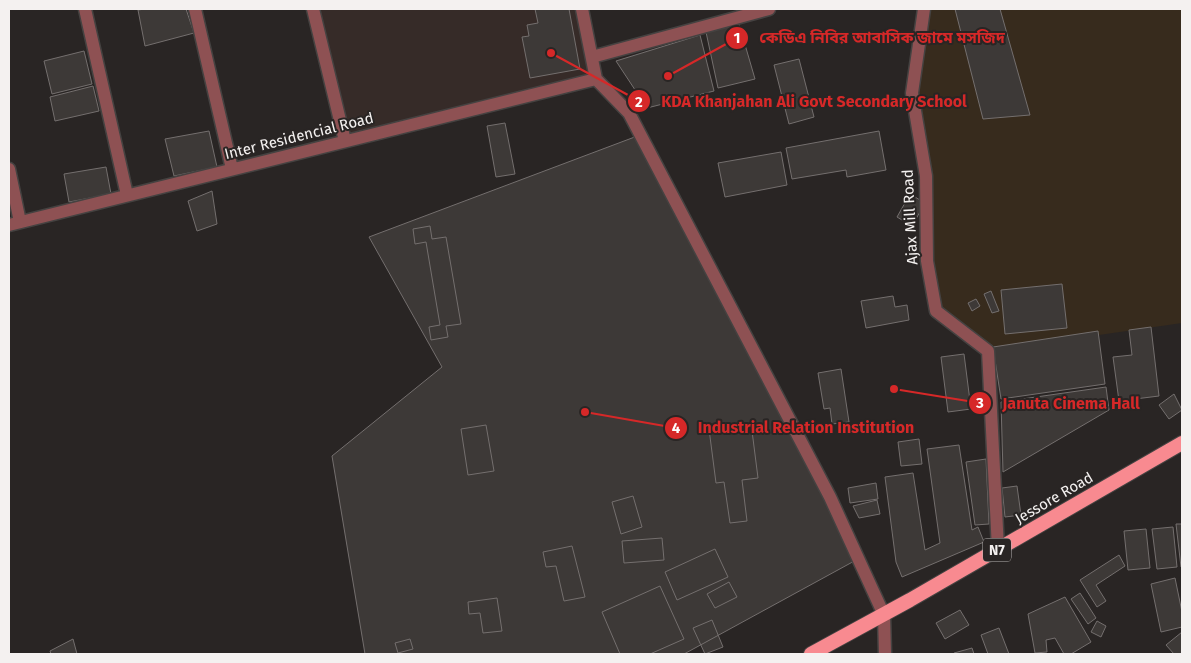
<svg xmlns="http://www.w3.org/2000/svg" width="1191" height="663" viewBox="0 0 1191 663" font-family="'Fira Sans','Noto Sans Bengali',sans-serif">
<rect width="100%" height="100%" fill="#292524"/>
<!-- built -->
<path fill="#362b28" d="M 314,9 L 580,9 L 596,79 L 345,141 Z"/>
<!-- industrial -->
<path fill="#372b1d" d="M 924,9 L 1182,9 L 1182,323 L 988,351 L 936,311 L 926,176 L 912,93 Z"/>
<!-- building -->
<path fill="#3d3937" stroke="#746f6e" d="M 145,9 L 186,9 L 194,33 L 145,46 L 138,10 Z
M 535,9 L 569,9 L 580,69 L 530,78 L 522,37 L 529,36 L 527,25 L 538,23 Z
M 955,9 L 1000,9 L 1030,115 L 983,119 Z
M 739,24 L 755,79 L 718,88 L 706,32 Z
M 700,35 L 714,91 L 647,108 L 616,61 Z
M 84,51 L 92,84 L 52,94 L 44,61 Z
M 799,59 L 814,117 L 789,124 L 774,65 Z
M 93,86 L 99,111 L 55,121 L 50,97 Z
M 505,123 L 515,174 L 496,177 L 487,126 Z
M 209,131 L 217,167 L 174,176 L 165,139 Z
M 879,131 L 886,170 L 847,177 L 846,170 L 792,179 L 786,148 Z
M 640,135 L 858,559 L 684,654 L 365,654 L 332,456 L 442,367 L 369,237 Z
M 781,152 L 787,185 L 725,197 L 718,163 Z
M 106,167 L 111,194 L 69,202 L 64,174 Z
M 212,191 L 217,224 L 197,231 L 188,201 Z
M 910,194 L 925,203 L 912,226 L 897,217 Z
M 430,226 L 432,239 L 446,237 L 461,324 L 446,326 L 448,337 L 431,340 L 429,327 L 440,325 L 426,242 L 415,244 L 413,229 Z
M 1062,284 L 1067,328 L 1005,334 L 1001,290 Z
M 991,291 L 999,311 L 992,313 L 984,294 Z
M 893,296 L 895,307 L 907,305 L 909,320 L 866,328 L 861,301 Z
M 976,299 L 980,306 L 972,311 L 968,303 Z
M 1151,327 L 1159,396 L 1119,401 L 1113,357 L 1132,355 L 1129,330 Z
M 1098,331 L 1105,384 L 1001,399 L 993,347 Z
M 964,354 L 971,409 L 948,412 L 941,357 Z
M 841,369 L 849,422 L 832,424 L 830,408 L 824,409 L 818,373 Z
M 1106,387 L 1109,410 L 1003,472 L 1001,402 Z
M 1174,394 L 1182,410 L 1169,419 L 1159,405 Z
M 751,423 L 758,478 L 742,480 L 747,521 L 730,523 L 724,482 L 716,483 L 709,429 Z
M 486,425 L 494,471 L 468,475 L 461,429 Z
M 919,439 L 922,464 L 901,466 L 898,442 Z
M 959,445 L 972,530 L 978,527 L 984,542 L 902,577 L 896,562 L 885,477 L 913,473 L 925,550 L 940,543 L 927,449 Z
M 986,459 L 989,524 L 975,525 L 966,462 Z
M 876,483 L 878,499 L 850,503 L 848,488 Z
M 1017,486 L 1021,515 L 1005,517 L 1002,488 Z
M 633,496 L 642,527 L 621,534 L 612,502 Z
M 877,500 L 880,514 L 859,518 L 853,506 Z
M 1176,524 L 1182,524 L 1182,567 L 1181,567 Z
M 1173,527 L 1177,567 L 1157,569 L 1152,529 Z
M 1146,529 L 1150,568 L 1128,570 L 1124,531 Z
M 662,538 L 664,560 L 624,563 L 622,541 Z
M 572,546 L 585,597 L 564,601 L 556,566 L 546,567 L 543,552 Z
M 715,549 L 728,577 L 677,600 L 665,572 Z
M 1119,555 L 1125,566 L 1096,585 L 1106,601 L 1097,607 L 1080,580 Z
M 1175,578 L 1182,612 L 1182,627 L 1161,632 L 1151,584 Z
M 729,582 L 737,597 L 715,608 L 707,594 Z
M 660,586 L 684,639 L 650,654 L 620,654 L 602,612 Z
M 1080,593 L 1096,618 L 1088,624 L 1071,599 Z
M 1065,597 L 1091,642 L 1071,654 L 1064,654 L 1055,638 L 1046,640 L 1047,652 L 1035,653 L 1028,614 Z
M 497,598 L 502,631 L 483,633 L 480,613 L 469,614 L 468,602 Z
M 960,610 L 969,625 L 945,639 L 936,623 Z
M 712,620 L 723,647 L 705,654 L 693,628 Z
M 1097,621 L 1106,626 L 1101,637 L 1091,632 Z
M 999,628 L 1009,654 L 988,654 L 981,635 Z
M 1182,632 L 1182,654 L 1174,654 L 1166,645 Z
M 73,639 L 77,654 L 51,654 L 50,651 Z
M 410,639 L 413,649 L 398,653 L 395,643 Z
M 972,648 L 974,654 L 955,654 L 954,653 Z"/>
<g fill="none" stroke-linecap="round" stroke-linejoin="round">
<!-- minor casing -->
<g stroke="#454241" stroke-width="15">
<path id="minor" d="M 85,9 L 127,195
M 195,9 L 232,169
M 313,9 L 345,141
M 582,9 L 596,79 L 629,113 L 830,497 L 884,615 L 885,654
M 924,9 L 912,93 L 926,176 L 927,261 L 936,311 L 988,351 L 998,549
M 592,57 L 769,9
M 9,169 L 20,222
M 9,225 L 596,79"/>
</g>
<!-- trunk casing -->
<g stroke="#454241" stroke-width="16">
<path id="trunk" d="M 811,654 L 910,600 L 1182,443"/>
</g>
<!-- minor -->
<use href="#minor" stroke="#8e5153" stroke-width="12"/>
<!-- trunk -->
<use href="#trunk" stroke="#f88a90" stroke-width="14"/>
</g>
<g text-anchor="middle" stroke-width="4" stroke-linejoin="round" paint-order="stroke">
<!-- shield labels -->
<rect fill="#292524" stroke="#b7b4b3" stroke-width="1" x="983" y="538.5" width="28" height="23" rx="4"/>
<g font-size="14" font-weight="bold" fill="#f4f1f0">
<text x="997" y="555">N7</text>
</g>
<!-- street labels -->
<g font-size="15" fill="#f4f1f0" stroke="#292524">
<text transform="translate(299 136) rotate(-14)" y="5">Inter Residencial Road</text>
<text transform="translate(910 217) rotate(-93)" y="5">Ajax Mill Road</text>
<text transform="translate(1054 498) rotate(-30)" y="5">Jessore Road</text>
</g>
</g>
<!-- callouts -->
<path fill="none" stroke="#d62828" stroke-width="2" d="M668 76L737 38M551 53L639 101M894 389L980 403M585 412L676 428"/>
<g fill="#d62828" stroke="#292524" stroke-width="2">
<circle cx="668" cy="76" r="5"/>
<circle cx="551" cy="53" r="5"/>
<circle cx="894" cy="389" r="5"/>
<circle cx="585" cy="412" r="5"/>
<circle cx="737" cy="38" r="12"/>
<circle cx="639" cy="101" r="12"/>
<circle cx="980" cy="403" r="12"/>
<circle cx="676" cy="428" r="12"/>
</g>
<g font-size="15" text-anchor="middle" font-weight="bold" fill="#fff">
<text x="737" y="43">1</text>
<text x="639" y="107">2</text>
<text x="980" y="408">3</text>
<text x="676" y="433">4</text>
</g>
<g font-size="16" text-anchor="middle" font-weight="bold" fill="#d62828" stroke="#292524" stroke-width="4" stroke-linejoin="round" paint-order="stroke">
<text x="882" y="43">কেডিএ নিবির আবাসিক জামে মসজিদ</text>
<text x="814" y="107">KDA Khanjahan Ali Govt Secondary School</text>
<text x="1071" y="409">Januta Cinema Hall</text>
<text x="806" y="433">Industrial Relation Institution</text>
</g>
<!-- border -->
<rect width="1191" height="663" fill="none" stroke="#f4f1f0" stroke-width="20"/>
</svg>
